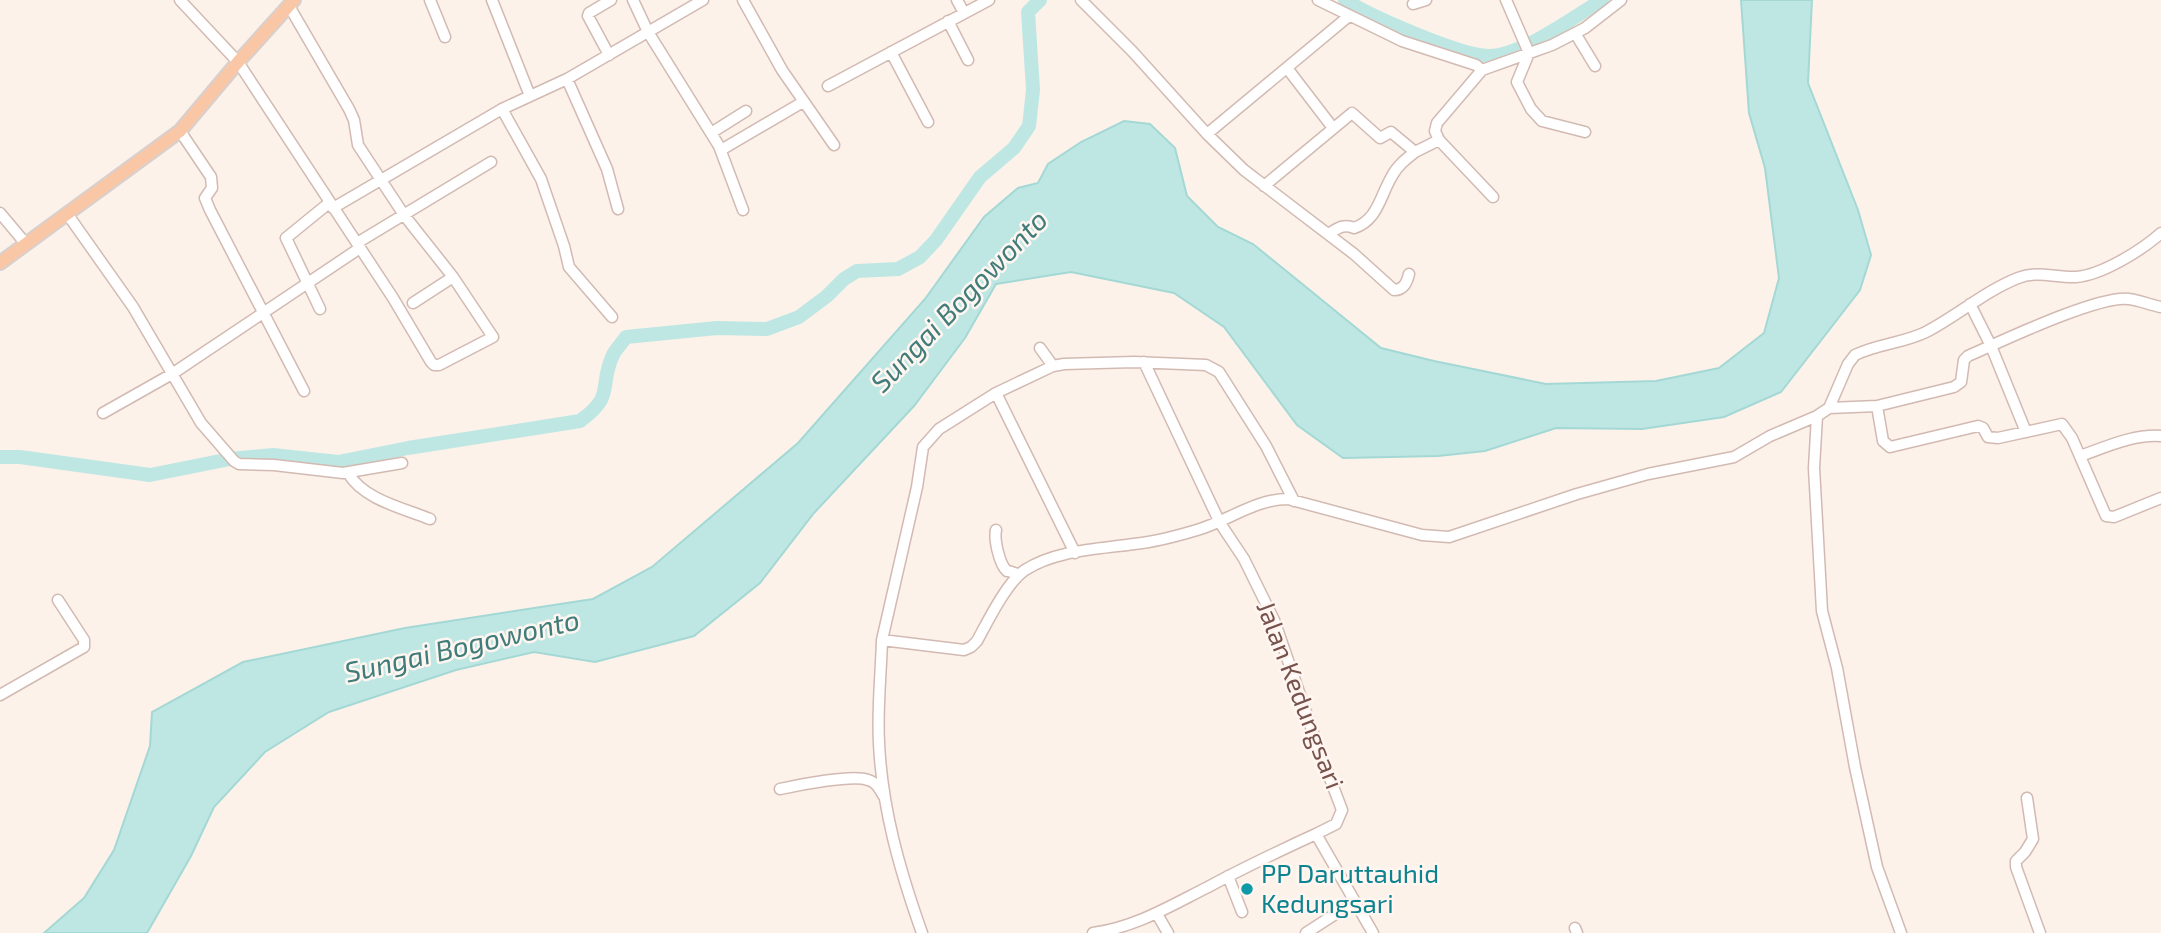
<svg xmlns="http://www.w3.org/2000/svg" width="2161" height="933" viewBox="0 0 2161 933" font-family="'Exo 2',sans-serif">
<rect width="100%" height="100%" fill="#fcf2ea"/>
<!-- water -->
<path fill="#bee7e4" stroke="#a4d8d5" stroke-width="2" d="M 1741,0 L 1812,0 L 1808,83 L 1858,210 L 1871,255 L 1860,290 L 1781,392 L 1724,417 L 1642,429 L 1556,428 L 1485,451 L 1438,456 L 1343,458 L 1297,425 L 1224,327 L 1174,293 L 1071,272 L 996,284 L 965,338 L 914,406 L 814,513 L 760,583 L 694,636 L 595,662 L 534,652 L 456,670 L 329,712 L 265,752 L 214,807 L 191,856 L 147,933 L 44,933 L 84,898 L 114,850 L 150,746 L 152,712 L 243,662 L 405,628 L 593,599 L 652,567 L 798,443 L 925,299 L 984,217 L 1018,188 L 1038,183 L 1048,164 L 1081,142 L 1124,121 L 1150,124 L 1175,148 L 1187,196 L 1218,227 L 1253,244 L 1381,348 L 1434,361 L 1546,384 L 1656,381 L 1719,368 L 1764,333 L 1779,278 L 1765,168 L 1749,113 Z"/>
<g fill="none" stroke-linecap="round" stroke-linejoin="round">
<!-- river -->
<path stroke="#bee7e4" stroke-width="14" d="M 1345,0 C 1370,16 1463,57 1491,56 C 1524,54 1574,17 1602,0
M 0,457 L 20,457 L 150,475 L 230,459 L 273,455 L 338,462 L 408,448 L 580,421 C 616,395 598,387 613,355 C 616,349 622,343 626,337 L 717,328 L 767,329 L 799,317 L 827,296 L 844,279 L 857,271 L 898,269 L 920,257 L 936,240 L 980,177 L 1014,148 L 1029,126 L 1033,90 L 1028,12 L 1040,0"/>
<!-- minor casing -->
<g stroke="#d2bab2" stroke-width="13">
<path id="minor" d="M 180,0 L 238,62 L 393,298 L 431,362 L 434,365 L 439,365 L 493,337 L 453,277 L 404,215 L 358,145 L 354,120 L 349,109 L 289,6
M 430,0 L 445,37
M 492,0 L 530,96
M 633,0 L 648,32 L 719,146 L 743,210
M 743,0 L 782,70 L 834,145
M 957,0 L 964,13
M 1081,0 L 1132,51 L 1207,134 L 1244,170 L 1354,254 L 1394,290 C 1404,290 1407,282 1409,274
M 1318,0 L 1402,41 L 1476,65 L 1482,70
M 1506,0 L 1529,53 L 1517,82 L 1531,109 L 1542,121 L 1585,132
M 1413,4 L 1426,0
M 948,21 L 968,60
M 1575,33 L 1595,66
M 891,52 L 928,122
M 609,55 L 588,16 L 589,13 L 611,0
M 1287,68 L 1333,128
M 567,79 L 607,169 L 618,209
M 828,86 L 989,0
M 502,109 L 541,179 L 564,246 L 569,267 L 612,317
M 180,131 L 211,177 L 212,188 L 205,198 L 210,210 L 304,391
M 711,133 L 746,111
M 1207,134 L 1349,16
M 721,150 L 803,102
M 1264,186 L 1352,113 L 1380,138 L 1391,132 L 1415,152 L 1439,140
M 1493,197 L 1439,140 L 1435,131 L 1437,123 L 1482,70 L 1552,45 L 1585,28 L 1621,0
M 333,208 L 502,109 L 567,79 L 703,0
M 0,213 L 26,244
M 68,215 L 133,307 L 201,423 L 234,461 L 239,464 L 274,465 L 343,473 L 402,463
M 1328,234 C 1337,229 1343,223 1354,228 C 1378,220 1380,196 1392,176 C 1397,166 1406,159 1415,152
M 357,243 L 491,162
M 413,303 L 453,277
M 1970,304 L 1991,346 L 2026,432
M 320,309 L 286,238 L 329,203
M 1040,348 L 1053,366
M 1144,362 L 1220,523 L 1244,559 L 1274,620 L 1318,747 L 1342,810 L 1336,824 L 1316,834 L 1373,933
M 996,393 L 1075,553
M 1877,406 L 1883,441 L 1890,447 L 1978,426 L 1983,428 L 1988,437 L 1998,438 L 2062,424 L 2072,438 L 2106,516 L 2114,517 L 2161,498
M 1829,408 L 1877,406 L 1954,387 L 1961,382 L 1964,360 L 1968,356 C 2000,342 2098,295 2129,299 C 2139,300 2150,305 2161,307
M 103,413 L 172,374 L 360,248
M 1817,416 L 1814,468 L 1822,611 L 1837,668 L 1855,767 L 1877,867 L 1901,933
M 2080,456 C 2106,447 2133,434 2161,436
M 348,473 C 364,500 403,508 430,519
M 996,530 C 994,539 999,564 1007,571 C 1009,571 1018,574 1019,575
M 882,640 L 917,487 L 923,447 L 939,429 L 996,393 L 1053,366 L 1064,364 L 1134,362 L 1206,365 L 1219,372 L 1266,446 L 1294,501
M 0,695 L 84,647 L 84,640 L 58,600
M 780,789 C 798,785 853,774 868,780 C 876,782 879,788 883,795
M 2027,798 L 2033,839 L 2025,852 L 2016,861 L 2016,867 L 2040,933
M 1228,876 L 1242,912
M 1157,914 L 1168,933
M 1575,928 L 1577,933
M 922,933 C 900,871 882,809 879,743 C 877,710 881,674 882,640 L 964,650 L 971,647 L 977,641 C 988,621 1007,582 1025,570 C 1056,550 1099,549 1134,544 C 1155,542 1177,536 1197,530 C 1228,521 1255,499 1288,499 L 1422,535 L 1449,537 L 1577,494 L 1648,474 L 1734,457 L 1770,436 L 1817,416 L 1829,408 L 1848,364 L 1855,355 C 1877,344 1904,343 1926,332 C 1957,316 1985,291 2018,278 C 2038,270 2056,278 2076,277 C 2102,275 2142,250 2161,233
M 1093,933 C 1136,927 1170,906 1208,887 C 1243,868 1279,851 1316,834
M 1306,933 L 1354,902"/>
</g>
<!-- major casing -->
<g stroke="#d9cfcd" stroke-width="16">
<path id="major" d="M 0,263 L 180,131 L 238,62 L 294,0"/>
</g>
<!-- minor -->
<use href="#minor" stroke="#fff" stroke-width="10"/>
<!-- major -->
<use href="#major" stroke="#f9c7a5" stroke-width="12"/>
</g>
<!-- markers -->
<circle fill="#0f9aa8" stroke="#fff6f1" stroke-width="2.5" cx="1247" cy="889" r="7"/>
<g text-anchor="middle" stroke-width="5" stroke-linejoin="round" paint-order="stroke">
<!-- street labels -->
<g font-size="26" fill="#78534d" stroke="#fff6f1">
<text transform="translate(1300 695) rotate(69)" y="9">Jalan Kedungsari</text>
</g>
<!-- culture labels -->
<g font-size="26" fill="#0d838f" stroke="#fff6f1" text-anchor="start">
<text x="1261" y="883">PP Daruttauhid<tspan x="1261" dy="30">Kedungsari</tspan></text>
</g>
<!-- water labels -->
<g font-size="28" font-style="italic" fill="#407c79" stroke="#fff6f1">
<text transform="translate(959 301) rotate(-46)" y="10">Sungai Bogowonto</text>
<text transform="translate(462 646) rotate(-13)" y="10">Sungai Bogowonto</text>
</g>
</g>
</svg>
